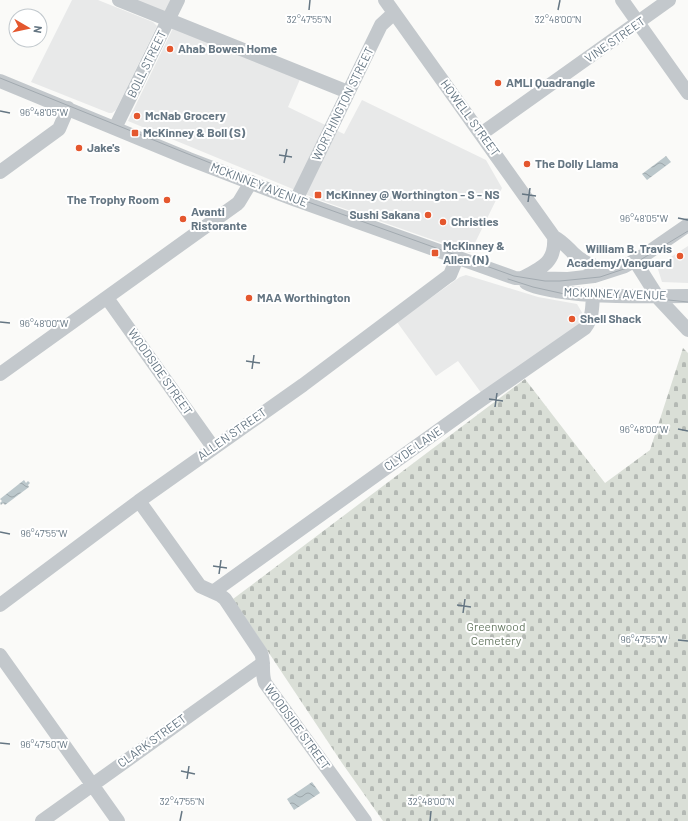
<svg xmlns="http://www.w3.org/2000/svg" width="688" height="821" viewBox="0 0 688 821" font-family="Barlow,sans-serif">
<defs>
<pattern id="cemetery-stones" width="16" height="16" patternUnits="userSpaceOnUse"><rect width="16" height="16" fill="#dadfd7"/><path d="M2 7V4a2 2 0 0 1 4 0v3zM10 15v-3a2 2 0 0 1 4 0v3z" fill="#b4b9b4"/></pattern>
<pattern id="water-waves" width="16" height="10" patternUnits="userSpaceOnUse"><rect width="16" height="10" fill="#bbc7cb"/><path d="M0 5q4-4 8 0t8 0" fill="none" stroke="#9ca6aa"/></pattern>
</defs>
<rect width="100%" height="100%" fill="#fafaf8"/>
<!-- built -->
<path fill="#e8e9e9" d="M 72,0 L 98,0 L 153,22 L 157,26 L 116,110 L 112,113 L 109,113 L 31,82 Z
M 134,0 L 172,0 L 166,13 Z
M 175,24 L 301,77 L 288,107 L 344,134 L 362,100 L 486,160 L 502,188 L 470,253 L 317,199 L 128,121 Z
M 688,246 L 688,283 L 662,282 L 657,266 Z
M 466,275 L 538,297 L 577,304 L 584,316 L 582,323 L 482,394 L 458,361 L 436,376 L 397,322 L 460,277 Z"/>
<!-- cemetery -->
<path fill="url(#cemetery-stones)" d="M 683,348 L 688,353 L 688,821 L 383,821 L 342,763 L 233,599 L 525,379 L 605,483 L 650,450 Z"/>
<!-- water -->
<path fill="url(#water-waves)" d="M 666,156 L 671,162 L 647,180 L 642,174 Z
M 24,480 L 26,483 L 28,481 L 30,483 L 28,485 L 29,487 L 5,505 L 3,503 L 1,505 L 0,503 L 2,501 L 0,499 Z
M 312,782 L 320,793 L 294,810 L 287,799 Z"/>
<g fill="none" stroke-linecap="round" stroke-linejoin="round">
<!-- minor -->
<path stroke="#c3c8cc" stroke-width="14" d="M 119,0 L 348,92
M 385,0 L 554,237 C 562,241 567,247 573,253 C 584,264 595,267 610,269
M 622,0 L 688,93
M 0,81 L 189,159 L 296,200 L 515,278 L 568,279 L 594,276 L 625,266 L 646,254 L 688,225
M 115,128 L 178,0
M 481,134 L 669,0
M 0,172 L 59,129 L 68,108
M 296,200 L 381,25 L 394,13
M 635,261 L 659,299 L 688,330
M 522,278 C 542,268 556,262 554,237
M 526,283 C 535,288 546,289 556,291 C 599,298 644,296 688,296
M 107,298 L 213,447
M 0,374 L 237,204 L 239,202 L 251,182
M 139,501 L 200,586 L 220,595 L 225,599 L 261,653 C 265,663 261,673 265,683 L 365,821
M 213,592 L 474,405 L 585,328 C 593,317 592,308 593,295
M 0,605 L 139,501 L 303,385 L 447,277 L 450,275 L 457,258
M 0,655 L 118,821
M 42,821 L 263,663"/>
<!-- tram -->
<path stroke="#a2aab0" stroke-width="1" d="M 0,78 L 297,198 L 514,276 L 545,281 L 560,281 L 600,277 L 627,268 L 688,231
M 508,279 L 533,287 L 569,295 L 593,297 L 649,298 L 688,302"/>
</g>
<!-- ticks -->
<path fill="none" stroke="#657683" stroke-width="1.5" d="M 309,10 L 310,0M 558,10 L 560,0M 0,111 L 10,113M 279,155 L 292,157M 284,163 L 287,149M 522,194 L 536,196M 528,202 L 530,188M 678,218 L 688,220M 0,322 L 10,323M 246,361 L 260,363M 252,369 L 254,355M 489,399 L 503,401M 495,407 L 497,393M 678,429 L 688,431M 0,532 L 10,534M 213,566 L 227,568M 219,574 L 221,560M 457,605 L 471,607M 463,613 L 465,599M 678,640 L 688,641M 0,743 L 10,744M 181,771 L 195,774M 187,779 L 189,766M 180,821 L 182,811M 430,821 L 431,811"/>
<!-- markers -->
<g fill="#e4572e" stroke="#fff" stroke-width="1.5">
<circle cx="170" cy="49" r="4"/>
<circle cx="498" cy="83" r="4"/>
<circle cx="137" cy="116" r="4"/>
<rect x="131" y="129" width="8" height="8" rx="2"/>
<circle cx="79" cy="148" r="4"/>
<circle cx="527" cy="164" r="4"/>
<rect x="314" y="191" width="8" height="8" rx="2"/>
<circle cx="167" cy="200" r="4"/>
<circle cx="428" cy="215" r="4"/>
<circle cx="183" cy="219" r="4"/>
<circle cx="443" cy="222" r="4"/>
<rect x="431" y="249" width="8" height="8" rx="2"/>
<circle cx="680" cy="256" r="4"/>
<circle cx="249" cy="298" r="4"/>
<circle cx="572" cy="319" r="4"/>
</g>
<g text-anchor="middle" stroke-width="4" stroke-linejoin="round" paint-order="stroke">
<!-- street labels -->
<g font-size="12" fill="#657683" stroke="#fff">
<text transform="translate(615 40) rotate(-35)" y="4">VINE STREET</text>
<text transform="translate(147 64) rotate(-64)" y="4">BOLL STREET</text>
<text transform="translate(343 104) rotate(-64)" y="4">WORTHINGTON STREET</text>
<text transform="translate(470 118) rotate(54)" y="4">HOWELL STREET</text>
<text transform="translate(259 185) rotate(21)" y="4">MCKINNEY AVENUE</text>
<text transform="translate(615 294) rotate(2)" y="4">MCKINNEY AVENUE</text>
<text transform="translate(160 372) rotate(55)" y="4">WOODSIDE STREET</text>
<text transform="translate(232 434) rotate(-35)" y="4">ALLEN STREET</text>
<text transform="translate(413 449) rotate(-35)" y="4">CLYDE LANE</text>
<text transform="translate(297 727) rotate(54)" y="4">WOODSIDE STREET</text>
<text transform="translate(152 741) rotate(-36)" y="4">CLARK STREET</text>
</g>
<!-- poi labels -->
<g font-size="12" font-weight="bold" fill="#657683" stroke="#fff" text-anchor="start">
<text x="178" y="53">Ahab Bowen Home</text>
<text x="506" y="87">AMLI Quadrangle</text>
<text x="145" y="120">McNab Grocery</text>
<text x="143" y="137">McKinney &amp; Boll (S)</text>
<text x="87" y="152">Jake's</text>
<text x="535" y="168">The Dolly Llama</text>
<text x="326" y="199">McKinney @ Worthington - S - NS</text>
<text x="159" y="204" text-anchor="end">The Trophy Room</text>
<text x="191" y="216">Avanti<tspan x="191" dy="14">Ristorante</tspan></text>
<text x="420" y="219" text-anchor="end">Sushi Sakana</text>
<text x="451" y="226">Christies</text>
<text x="443" y="250">McKinney &amp;<tspan x="443" dy="14">Allen (N)</tspan></text>
<text x="672" y="253" text-anchor="end">William B. Travis<tspan x="672" dy="14">Academy/Vanguard</tspan></text>
<text x="257" y="302">MAA Worthington</text>
<text x="580" y="323">Shell Shack</text>
</g>
<!-- park labels -->
<g font-size="12" fill="#687a64" stroke="#fff">
<text x="496" y="631">Greenwood<tspan x="496" dy="14">Cemetery</tspan></text>
</g>
</g>
<g font-size="10" text-anchor="middle" fill="#657683" stroke="#fff" stroke-width="4" stroke-linejoin="round" paint-order="stroke">
<text x="309" y="23">32°47'55"N</text>
<text x="558" y="23">32°48'00"N</text>
<text x="44" y="116">96°48'05"W</text>
<text x="644" y="222">96°48'05"W</text>
<text x="44" y="327">96°48'00"W</text>
<text x="644" y="433">96°48'00"W</text>
<text x="44" y="537">96°47'55"W</text>
<text x="644" y="643">96°47'55"W</text>
<text x="44" y="748">96°47'50"W</text>
<text x="182" y="805">32°47'55"N</text>
<text x="431" y="805">32°48'00"N</text>
</g>
<!-- north arrow -->
<g transform="translate(28 28) rotate(99)"><circle r="19" fill="#ffffff" stroke="#c1c8cd"/>
<path d="M0-3L7 15L0 10L-7 15Z" fill="#e4572e"/>
<text y="-6" font-size="11" font-weight="bold" text-anchor="middle" fill="#657683">N</text>
</g>
</svg>
